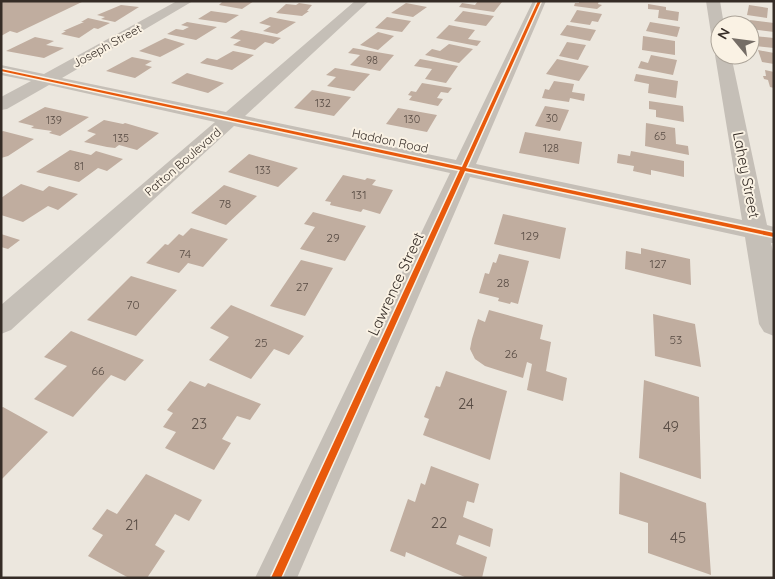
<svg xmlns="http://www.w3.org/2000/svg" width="775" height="579" viewBox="0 0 775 579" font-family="Quicksand,sans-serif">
<rect width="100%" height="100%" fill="#ece7de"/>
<!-- building -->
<path fill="#c0ad9f" d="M 1,1 L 84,1 L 17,33 L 10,31 L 1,36 Z
M 223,1 L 254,1 L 242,9 L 219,5 Z
M 478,1 L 498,1 L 502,2 L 494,12 L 459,7 L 462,3 L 475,5 Z
M 579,1 L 599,1 L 598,4 L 602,5 L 597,9 L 574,6 L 575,3 L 579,3 Z
M 299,3 L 312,5 L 307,11 L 309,11 L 302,16 L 276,13 L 286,4 L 296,5 Z
M 406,3 L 427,7 L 413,17 L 391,13 Z
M 648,4 L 666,7 L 666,10 L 679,12 L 678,21 L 658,18 L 659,10 L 648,9 Z
M 121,5 L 139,7 L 115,22 L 101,19 L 105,17 L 97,15 Z
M 749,5 L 768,8 L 767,18 L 747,15 Z
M 577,10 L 602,14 L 598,22 L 592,21 L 590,25 L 570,22 Z
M 211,11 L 239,15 L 226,23 L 198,19 Z
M 463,11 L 494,16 L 486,26 L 454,21 Z
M 270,17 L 296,22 L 277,34 L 263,31 L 271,26 L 259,23 Z
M 387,17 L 411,21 L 402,32 L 375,28 Z
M 88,18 L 110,23 L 98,29 L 94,28 L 79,38 L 61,34 L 66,31 L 63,31 L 84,22 L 81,22 Z
M 750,20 L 774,23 L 774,32 L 751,29 Z
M 187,22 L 217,27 L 196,40 L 167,34 L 176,29 L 183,30 L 189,27 L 181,25 Z
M 650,22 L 680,27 L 677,37 L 646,31 Z
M 449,25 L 475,30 L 468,39 L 481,41 L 477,46 L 436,38 Z
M 567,25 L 596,30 L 590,41 L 560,35 Z
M 241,30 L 281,38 L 273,44 L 265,42 L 255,50 L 233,45 L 241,40 L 230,38 Z
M 378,32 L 394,36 L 378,50 L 360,45 Z
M 643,36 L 675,41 L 675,55 L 642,50 Z
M 754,36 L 774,38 L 774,48 L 756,46 Z
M 35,37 L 54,41 L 46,45 L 64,48 L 44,58 L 6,51 Z
M 165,38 L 185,44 L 160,57 L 139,51 Z
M 567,42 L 586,45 L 578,60 L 559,56 Z
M 449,44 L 473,49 L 459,63 L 425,55 L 432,49 L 440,51 Z
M 353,48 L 394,55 L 380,71 L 350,65 L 360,55 L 348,53 Z
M 758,50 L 774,53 L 774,64 L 762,62 Z
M 233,51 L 254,55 L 232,70 L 200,63 L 207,58 L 217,60 Z
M 651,55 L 677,60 L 673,75 L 638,68 L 641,61 L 648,63 Z
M 132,57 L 152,61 L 145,65 L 152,67 L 135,78 L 106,71 Z
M 420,59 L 458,66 L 446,83 L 425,79 L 432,69 L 414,66 Z
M 557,59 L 589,66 L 579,81 L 546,74 Z
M 335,68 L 370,74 L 354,91 L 327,86 L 336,77 L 326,75 Z
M 765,70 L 774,72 L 774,88 L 770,87 L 768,80 L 764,79 L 763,76 L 766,76 Z
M 187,73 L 224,83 L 208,93 L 171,83 Z
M 636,74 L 678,81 L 676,98 L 648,93 L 649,84 L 634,81 Z
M 554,81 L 574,84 L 572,92 L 585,94 L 584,101 L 570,98 L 569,102 L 542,98 L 545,89 L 549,90 Z
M 422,83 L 452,88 L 448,93 L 441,92 L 437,98 L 443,99 L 438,106 L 409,100 L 412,96 L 408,95 L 411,91 L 416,92 Z
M 312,90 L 351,97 L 334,116 L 294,108 Z
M 649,101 L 683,106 L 684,122 L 656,117 L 656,110 L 649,109 Z
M 545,106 L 569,110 L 560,131 L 535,126 Z
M 45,107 L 89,117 L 60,136 L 49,133 L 52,131 L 31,128 L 34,126 L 18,122 Z
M 398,108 L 437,115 L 427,132 L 386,124 Z
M 104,120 L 123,124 L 125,123 L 159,133 L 137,150 L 119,145 L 115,148 L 107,147 L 84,142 L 96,134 L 87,131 Z
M 646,123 L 675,128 L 676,144 L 688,146 L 689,155 L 645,146 Z
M 3,131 L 34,139 L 8,156 L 1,158 L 1,132 Z
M 525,132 L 582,142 L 579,164 L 519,153 Z
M 70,150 L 91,155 L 96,151 L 123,159 L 107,171 L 98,168 L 79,182 L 36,172 Z
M 631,151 L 684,161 L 684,177 L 651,170 L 651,175 L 633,171 L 634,166 L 617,163 L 618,154 L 630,156 Z
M 249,154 L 298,168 L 278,187 L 228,172 Z
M 343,175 L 365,180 L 367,178 L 376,180 L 372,185 L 393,190 L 380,214 L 363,209 L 361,212 L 330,205 L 331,202 L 325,201 Z
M 21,184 L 43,191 L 49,186 L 78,194 L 58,210 L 48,206 L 23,222 L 1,215 L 1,198 Z
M 224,185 L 257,196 L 226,225 L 191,213 Z
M 313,212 L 366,226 L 345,261 L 300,249 L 315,227 L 304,224 Z
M 503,214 L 566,228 L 560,259 L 494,244 Z
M 191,228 L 228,239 L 203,267 L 188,263 L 179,273 L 146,263 L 165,244 L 168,245 L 179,234 L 183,236 Z
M 1,234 L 20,240 L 8,249 L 1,247 Z
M 641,248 L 690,259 L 691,285 L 625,269 L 626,251 L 641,254 Z
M 499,254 L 529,261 L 518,304 L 511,302 L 510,304 L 498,301 L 499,298 L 479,293 L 485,273 L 489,274 L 493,262 L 496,263 Z
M 301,260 L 333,268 L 305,316 L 270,306 Z
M 131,276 L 177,290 L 136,336 L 87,320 Z
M 231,305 L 304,336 L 289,355 L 274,349 L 251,379 L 209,360 L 229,337 L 210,328 Z
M 489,310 L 543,325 L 540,339 L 551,342 L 546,371 L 567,378 L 563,401 L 527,390 L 532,364 L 527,362 L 523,378 L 485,366 L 475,359 L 470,349 L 472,339 L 478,319 L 485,322 Z
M 653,314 L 695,324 L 701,367 L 655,356 Z
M 71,331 L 144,360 L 125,381 L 111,375 L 73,417 L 34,399 L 67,366 L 44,357 Z
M 446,371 L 507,391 L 490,460 L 423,435 L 429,419 L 424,417 L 436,386 L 440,387 Z
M 644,380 L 699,397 L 701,479 L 639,458 Z
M 190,381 L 205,387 L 208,383 L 261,404 L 250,420 L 237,416 L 222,439 L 231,443 L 214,470 L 165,448 L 176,432 L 163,427 L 173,413 L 167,410 Z
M 3,407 L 48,432 L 1,480 L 1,408 Z
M 431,466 L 479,484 L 474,503 L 467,501 L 463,517 L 493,529 L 490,547 L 459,535 L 456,544 L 487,557 L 482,578 L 467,578 L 406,552 L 405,557 L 390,551 L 408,499 L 415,502 L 421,483 L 425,485 Z
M 620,472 L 706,503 L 711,575 L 648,553 L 648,523 L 619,514 Z
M 146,474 L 202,500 L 189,521 L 175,514 L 155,545 L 165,551 L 147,578 L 129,578 L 88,556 L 103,535 L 92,529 L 107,509 L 117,514 Z"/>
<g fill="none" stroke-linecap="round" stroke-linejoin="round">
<!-- minor -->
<path fill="#c5bfb7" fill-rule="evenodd" d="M 177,1 L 193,1 L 62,78 L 226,112 L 355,1 L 369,1 L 245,116 L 456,160 L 533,1 L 546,1 L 476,164 L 742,220 L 715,55 L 720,51 L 720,55 L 731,55 L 767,225 L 774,227 L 774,243 L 771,243 L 774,255 L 774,336 L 764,332 L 759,324 L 745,237 L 470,177 L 297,578 L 255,578 L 450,173 L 234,126 L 11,330 L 1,334 L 1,305 L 215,122 L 49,85 L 7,109 L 1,110 L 1,97 L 31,81 L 1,75 L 1,65 L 44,74 Z
M 706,1 L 720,1 L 724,25 L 720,25 L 720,45 L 715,43 L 712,40 Z"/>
<!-- cycleway casing -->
<g stroke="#faf2e4" stroke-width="3">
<path id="cycleway" d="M 538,1 L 541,1 L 466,168 L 774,233 L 774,237 L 465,171 L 281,578 L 271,578 L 460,170 L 1,71 L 1,69 L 462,167 Z"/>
</g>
<!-- cycleway -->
<use href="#cycleway" fill="#e8590c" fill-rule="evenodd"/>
</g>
<g text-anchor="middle" stroke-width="4" stroke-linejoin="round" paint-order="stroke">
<!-- far-number labels -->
<g font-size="11" fill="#584c44">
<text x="372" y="64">98</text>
<text x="323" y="107">132</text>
<text x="552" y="122">30</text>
<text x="412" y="123">130</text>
<text x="54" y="124">139</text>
<text x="660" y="140">65</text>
<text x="121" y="142">135</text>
<text x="551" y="152">128</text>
<text x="79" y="170">81</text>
<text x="263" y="174">133</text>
</g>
<!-- far-street labels -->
<g font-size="12" fill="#352c26" stroke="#faf2e4">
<text transform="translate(107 46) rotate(-29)" y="4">Joseph Street</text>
<text transform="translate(390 141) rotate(12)" y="4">Haddon Road</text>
<text transform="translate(183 162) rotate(-41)" y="4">Patton Boulevard</text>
</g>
<!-- number labels -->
<g font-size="12" fill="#584c44">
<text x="359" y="199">131</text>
<text x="225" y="208">78</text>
<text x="530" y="240">129</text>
<text x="333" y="242">29</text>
<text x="185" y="258">74</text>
<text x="658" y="268">127</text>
<text x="503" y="287">28</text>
<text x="302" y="291">27</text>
<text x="133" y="309">70</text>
<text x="676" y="344">53</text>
<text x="261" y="347">25</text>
<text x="511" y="358">26</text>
<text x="98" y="375">66</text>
</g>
<!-- street labels -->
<g font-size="15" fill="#352c26" stroke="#faf2e4">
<text transform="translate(746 175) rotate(79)" y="5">Lahey Street</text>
<text transform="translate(396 284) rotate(-65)" y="5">Lawrence Street</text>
</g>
<!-- near-number labels -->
<g font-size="15" fill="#584c44">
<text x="466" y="409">24</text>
<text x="199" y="429">23</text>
<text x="671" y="432">49</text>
<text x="439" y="528">22</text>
<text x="132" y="530">21</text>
<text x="678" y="543">45</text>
</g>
</g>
<!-- border -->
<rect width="775" height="579" fill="none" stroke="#352c26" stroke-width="5"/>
<!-- north arrow -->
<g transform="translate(735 40) rotate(299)"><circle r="24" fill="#faf2e4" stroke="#aba398"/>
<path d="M0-4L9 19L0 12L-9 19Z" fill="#756d66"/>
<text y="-8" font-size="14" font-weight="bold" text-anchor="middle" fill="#352c26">N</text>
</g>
</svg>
